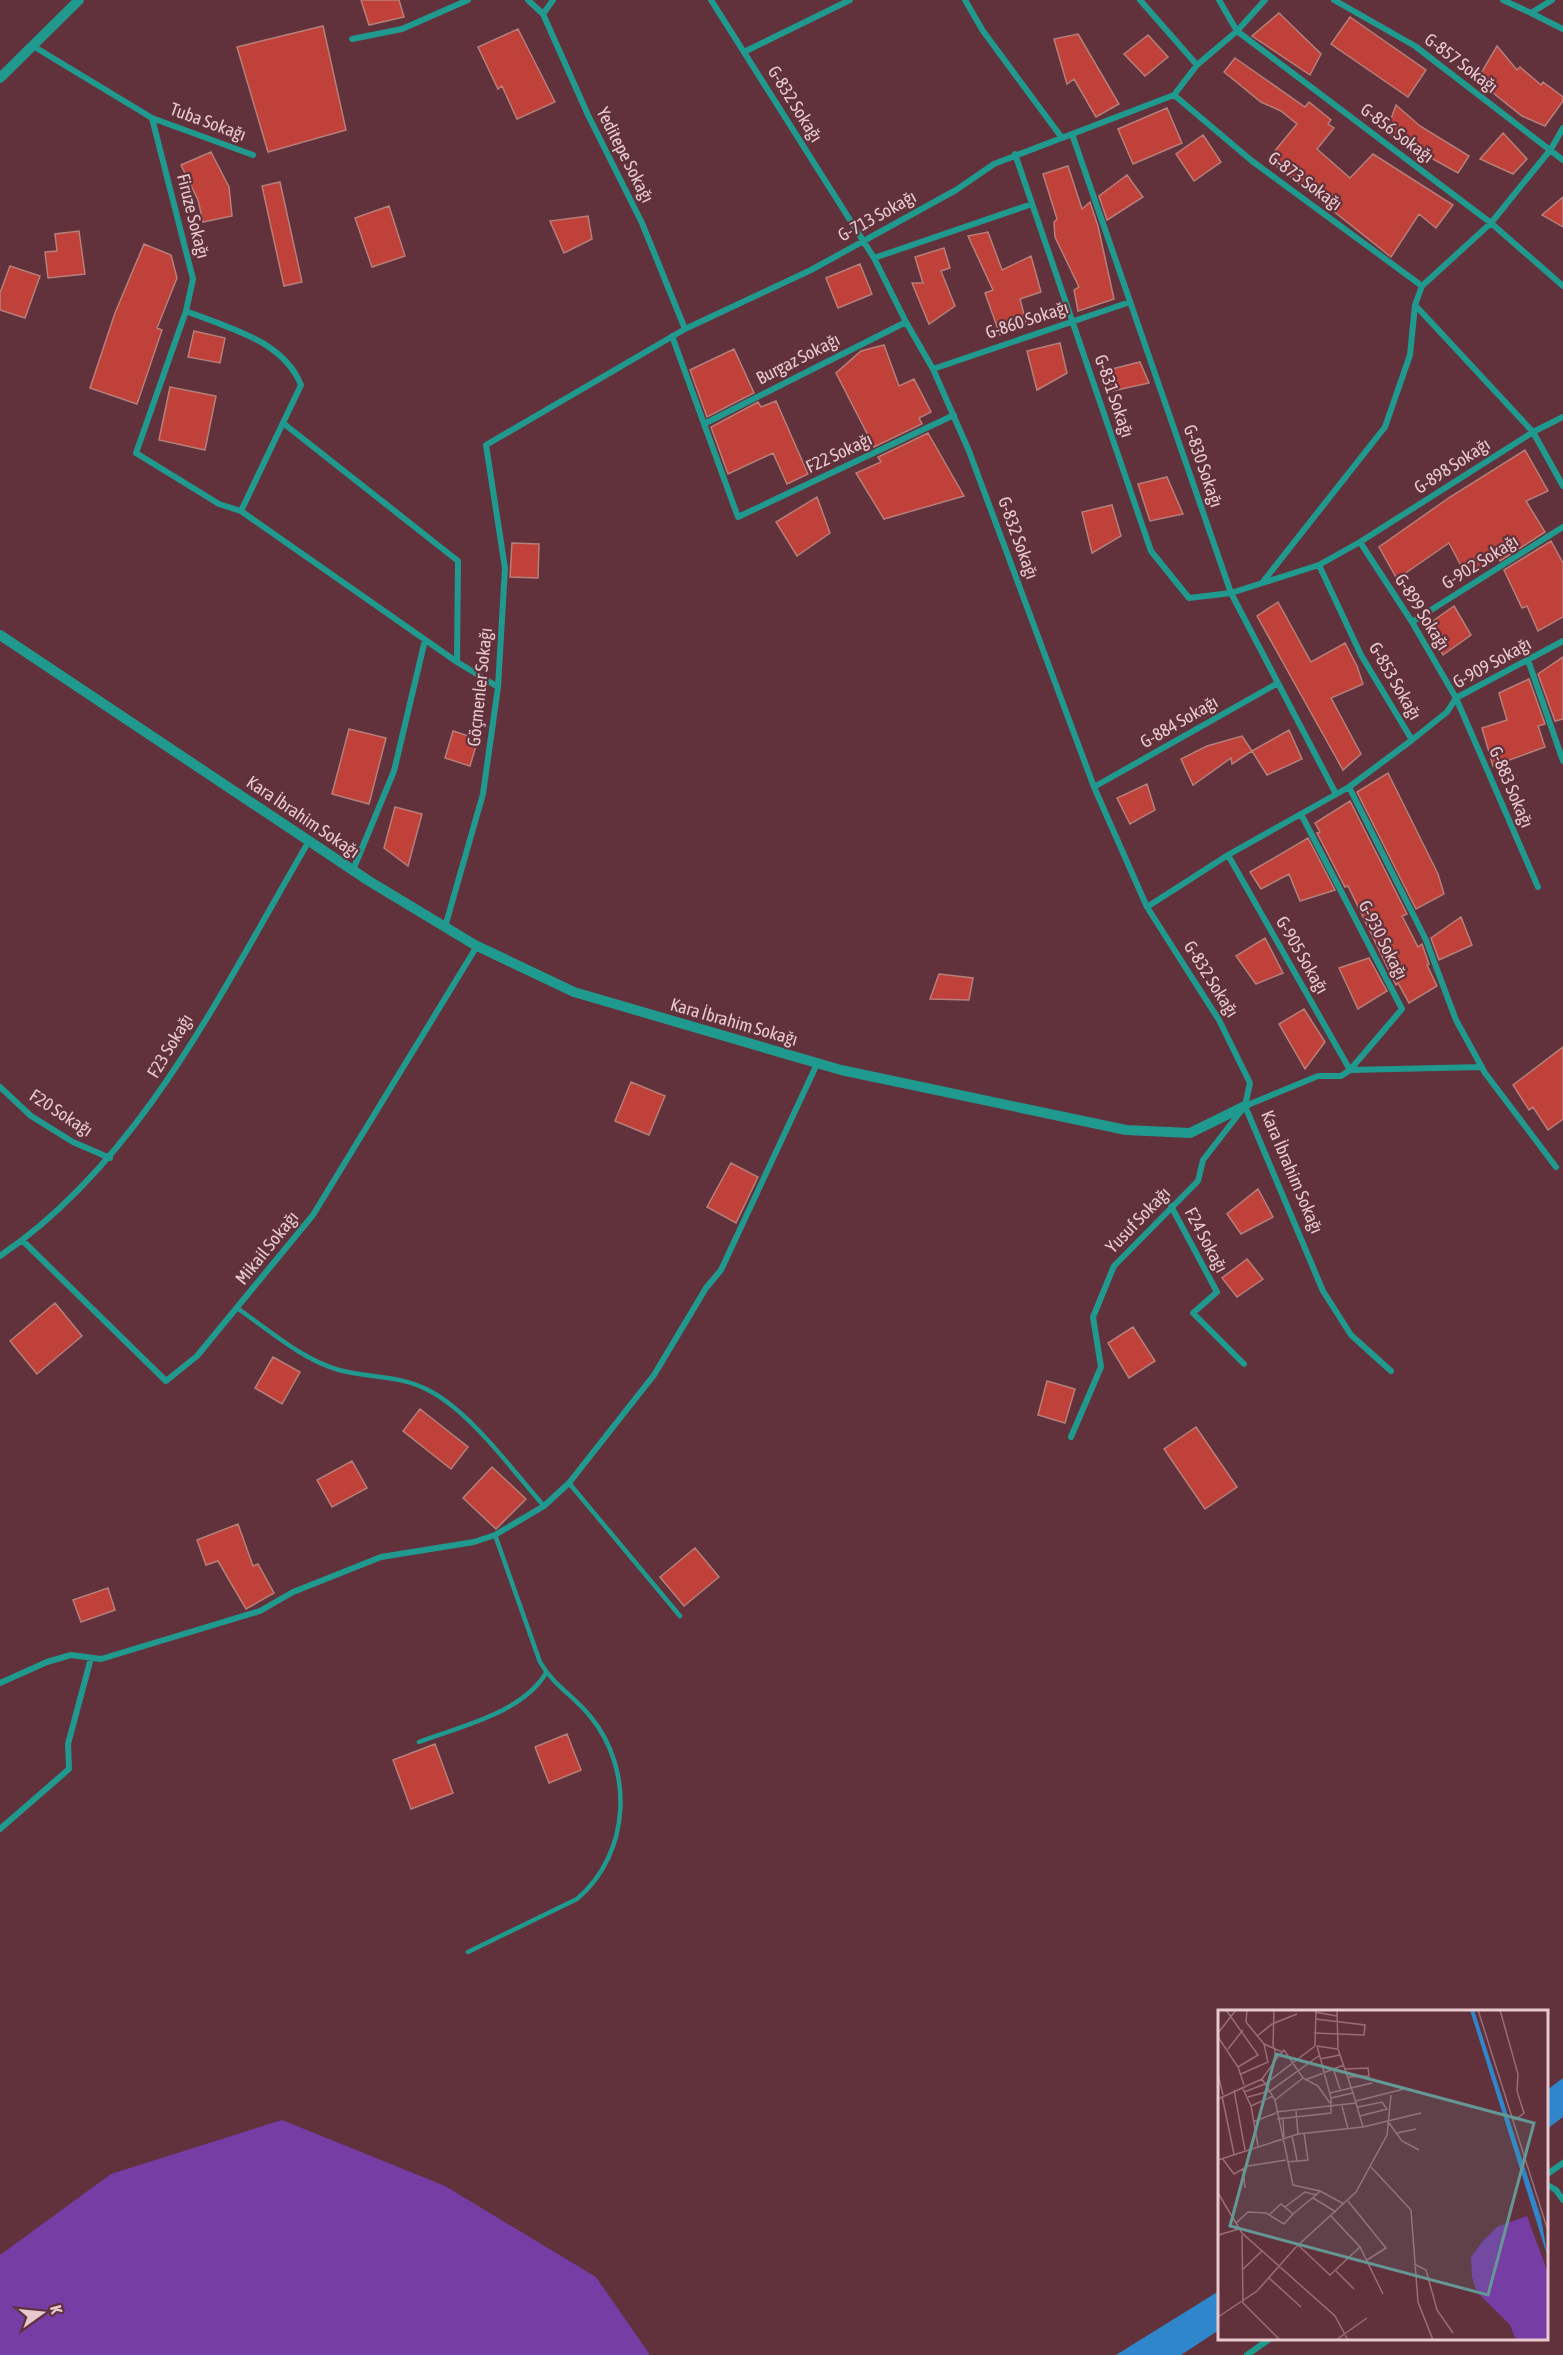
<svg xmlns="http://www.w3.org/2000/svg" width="1563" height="2355" viewBox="0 0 1563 2355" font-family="'Asap Condensed',sans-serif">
<rect width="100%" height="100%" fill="#61323c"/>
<!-- green -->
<path fill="#763da5" d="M 282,2120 L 445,2186 L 596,2277 L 650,2355 L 0,2355 L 0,2255 L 111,2174 Z"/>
<!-- water -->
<path fill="#3086cb" d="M 1563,2078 L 1563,2117 L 1547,2129 L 1547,2090 Z
M 1219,2291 L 1219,2330 L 1181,2355 L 1116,2355 Z"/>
<!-- building -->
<path fill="#c0403a" stroke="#b67f79" stroke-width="1.5" d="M 361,0 L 399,0 L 404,17 L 369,25 Z
M 1279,13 L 1321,54 L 1310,75 L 1252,36 Z
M 1350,17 L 1426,70 L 1408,97 L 1331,44 Z
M 323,26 L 346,130 L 268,152 L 237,47 Z
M 518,29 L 555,102 L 517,119 L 502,86 L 498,89 L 478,47 Z
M 1078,34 L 1119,104 L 1096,117 L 1074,79 L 1067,84 L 1054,39 Z
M 1148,35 L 1168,57 L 1145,76 L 1124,54 Z
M 1497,46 L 1517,70 L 1520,67 L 1541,85 L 1543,82 L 1563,97 L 1563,101 L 1545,126 L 1522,116 L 1477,80 Z
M 1235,58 L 1305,107 L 1309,102 L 1331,120 L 1328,124 L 1334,128 L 1317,149 L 1350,178 L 1373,154 L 1453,205 L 1436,228 L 1419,214 L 1391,257 L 1268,159 L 1297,124 L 1281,111 L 1261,102 L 1224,72 Z
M 1396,105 L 1420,126 L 1469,156 L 1458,173 L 1386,133 Z
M 1167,108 L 1182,143 L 1133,164 L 1118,129 Z
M 1503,133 L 1527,159 L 1513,174 L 1480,159 Z
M 1203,135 L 1221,162 L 1194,181 L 1176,154 Z
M 211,152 L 229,187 L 232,216 L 203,222 L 198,200 L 181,165 Z
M 1068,166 L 1082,209 L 1090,202 L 1098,226 L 1114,299 L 1078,311 L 1074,290 L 1079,287 L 1055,237 L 1054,222 L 1057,219 L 1043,174 Z
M 1127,175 L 1143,197 L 1107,220 L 1099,196 Z
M 280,182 L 302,282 L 284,286 L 262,186 Z
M 1563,197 L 1563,227 L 1542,215 Z
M 389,206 L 405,256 L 372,267 L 355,218 Z
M 588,216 L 592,239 L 564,253 L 550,221 Z
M 79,231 L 85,274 L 48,278 L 45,252 L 57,251 L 55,234 Z
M 988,232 L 1002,270 L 1031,256 L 1041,292 L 1020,299 L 1026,322 L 1000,335 L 985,293 L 993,290 L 968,236 Z
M 144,244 L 171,255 L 177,278 L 157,328 L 162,330 L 137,404 L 90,388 L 115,313 Z
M 944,248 L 950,268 L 941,271 L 955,306 L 929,324 L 912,283 L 923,283 L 915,257 Z
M 860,264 L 872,294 L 838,308 L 826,278 Z
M 10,266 L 40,276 L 25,318 L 0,310 L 0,293 Z
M 194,331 L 225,338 L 220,363 L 188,357 Z
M 1060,343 L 1067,373 L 1037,390 L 1027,351 Z
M 884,345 L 899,386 L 914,379 L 931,412 L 919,418 L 922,424 L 874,447 L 836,373 L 861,351 Z
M 734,349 L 754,393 L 707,417 L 690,370 Z
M 1140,362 L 1149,383 L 1113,391 L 1104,371 Z
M 170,387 L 216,396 L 205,450 L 159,440 Z
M 776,401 L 808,474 L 787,484 L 773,453 L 728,474 L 711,427 L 758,402 L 761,407 Z
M 928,433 L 964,496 L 884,519 L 856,473 L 881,462 L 878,457 Z
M 1525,450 L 1548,491 L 1526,501 L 1545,532 L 1500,561 L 1498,558 L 1467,577 L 1449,543 L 1397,579 L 1379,547 L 1450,497 Z
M 1167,477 L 1183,514 L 1150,521 L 1138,484 Z
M 817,497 L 830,533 L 797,556 L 776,522 Z
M 1112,505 L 1121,536 L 1092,553 L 1082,512 Z
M 1551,541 L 1563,563 L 1563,617 L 1538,631 L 1527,606 L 1522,608 L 1504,570 Z
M 512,543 L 539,544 L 538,578 L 510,577 Z
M 1278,602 L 1311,662 L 1345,643 L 1357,666 L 1363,684 L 1331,698 L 1361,754 L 1343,770 L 1257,616 Z
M 1454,606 L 1471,635 L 1443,655 L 1426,626 Z
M 1563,657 L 1563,719 L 1555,721 L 1538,674 Z
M 1529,679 L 1545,724 L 1538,726 L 1545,747 L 1493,766 L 1482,728 L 1507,720 L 1499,693 Z
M 349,729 L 386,738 L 369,804 L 332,794 Z
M 1289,730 L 1302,759 L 1267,775 L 1252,751 Z
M 453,731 L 478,739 L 470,766 L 445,758 Z
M 1242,736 L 1252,751 L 1232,764 L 1231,758 L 1193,785 L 1181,759 L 1207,746 Z
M 1388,773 L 1438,874 L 1444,894 L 1416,909 L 1357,792 Z
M 1147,784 L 1155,810 L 1130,824 L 1117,798 Z
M 1350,801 L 1407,914 L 1402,916 L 1418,947 L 1422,944 L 1429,964 L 1427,965 L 1437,986 L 1409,1003 L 1398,983 L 1396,985 L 1348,886 L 1345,887 L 1317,833 L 1320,832 L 1315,823 Z
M 395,807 L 422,814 L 408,866 L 384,848 Z
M 1308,838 L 1335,890 L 1300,901 L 1289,874 L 1261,889 L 1250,872 Z
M 1461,917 L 1472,945 L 1439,960 L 1431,938 Z
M 1265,938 L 1283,973 L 1256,984 L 1236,956 Z
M 1369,958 L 1387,991 L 1358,1009 L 1339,968 Z
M 939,974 L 973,978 L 969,1000 L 930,999 Z
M 1304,1009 L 1325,1042 L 1305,1069 L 1279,1024 Z
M 1563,1047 L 1563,1119 L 1548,1130 L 1533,1107 L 1529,1110 L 1513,1085 Z
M 631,1082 L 665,1096 L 649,1135 L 615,1121 Z
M 731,1163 L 758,1177 L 736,1223 L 707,1207 Z
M 1258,1189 L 1273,1217 L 1241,1234 L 1227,1214 Z
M 1247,1259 L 1263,1279 L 1237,1297 L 1222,1278 Z
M 55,1303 L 82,1336 L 37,1374 L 10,1341 Z
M 1133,1327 L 1155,1361 L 1129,1378 L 1108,1343 Z
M 273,1357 L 300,1372 L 282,1404 L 255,1388 Z
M 1047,1381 L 1075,1389 L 1065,1423 L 1038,1415 Z
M 420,1409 L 468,1447 L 451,1469 L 403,1431 Z
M 1196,1427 L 1237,1487 L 1205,1509 L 1164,1449 Z
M 352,1461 L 367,1488 L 332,1507 L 317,1480 Z
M 492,1467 L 526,1499 L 496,1529 L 463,1498 Z
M 238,1524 L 253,1566 L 258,1564 L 274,1593 L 246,1609 L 218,1561 L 206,1565 L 197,1540 Z
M 695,1548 L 719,1577 L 684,1606 L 660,1577 Z
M 108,1588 L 115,1610 L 81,1622 L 73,1600 Z
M 567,1734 L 581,1770 L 549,1783 L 535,1747 Z
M 435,1744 L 453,1793 L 411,1809 L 393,1760 Z"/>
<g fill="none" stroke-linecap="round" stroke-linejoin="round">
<!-- service -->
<path stroke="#20998f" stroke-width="4.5" d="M 237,1308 C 269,1330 301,1359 339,1370 C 369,1378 400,1375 428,1390 C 470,1411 512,1470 544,1506
M 569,1483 L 680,1616
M 419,1742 C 461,1726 522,1713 546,1673
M 468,1952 L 577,1899 C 631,1853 634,1769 590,1716 C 574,1696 553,1685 540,1662 L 495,1535"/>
<!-- minor -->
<path stroke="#20998f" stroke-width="6" d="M 528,0 L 543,14 L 588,115 L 642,223 L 685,329
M 711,0 L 874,258 L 906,322 L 933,369 L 969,451 L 1094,787 L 1147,907 L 1219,1020 L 1250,1083 L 1245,1106 L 1203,1160 L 1198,1181 L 1114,1266 L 1093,1317 L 1101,1367 L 1071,1437
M 965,0 L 983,31 L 1062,138
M 1140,0 L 1197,65
M 1219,0 L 1237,31 L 1491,223 L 1563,286
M 1334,0 L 1415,46 L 1563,160
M 1503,0 L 1531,13 L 1552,0
M 1531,13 L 1563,29
M 543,14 L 553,0
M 352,39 L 402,29 L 468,0
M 33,46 L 152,118 L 193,279 L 186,311 L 136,453 L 219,504 L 241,511 L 301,385 C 283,340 228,328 186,311
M 744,52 L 850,0
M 1174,95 L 1252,161 L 1422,286
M 152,118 L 253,155
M 1072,134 L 1231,593 L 1336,794
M 1015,154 L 1151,551 L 1189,598 L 1231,593 L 1319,565 L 1360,542 L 1533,432 L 1563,417
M 874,258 L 1032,204
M 1415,305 L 1533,432 L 1563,486
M 672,336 L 738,517 L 954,415
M 933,369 L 1130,302
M 283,423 L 458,561 L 457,662 L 498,687
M 704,424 L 906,322
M 241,511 L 457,662
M 1360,542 L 1412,622 L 1456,698 L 1538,887
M 1262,583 L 1385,427 L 1410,355 L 1415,305 L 1422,286 L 1491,223 L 1551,149 L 1563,128
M 1412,622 L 1563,527
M 1528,660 L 1563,761
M 1412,740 L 1447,712 L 1456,698 L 1563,641
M 1094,787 L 1278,683
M 1349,787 L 1426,940 L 1456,1020 L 1485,1073 L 1556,1167
M 1228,855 L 1350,1070 L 1402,1009 L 1301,814
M 353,870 L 394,771 L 425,640
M 1147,907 L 1228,855 L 1349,787 L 1412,740 L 1361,655 L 1319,565
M 445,927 L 483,794 L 498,687 L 505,568 L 486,445 L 685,329 L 811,270 L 956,190 L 994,164 L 1174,95 L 1197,65 L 1237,31 L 1265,0
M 0,1087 L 31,1116 L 73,1142 L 110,1158
M 1245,1106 L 1323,1291 L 1351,1335 L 1391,1371
M 1245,1106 L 1318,1076 L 1341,1076 L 1350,1070 L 1482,1067
M 1171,1206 L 1217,1292 L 1193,1313 L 1244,1364
M 22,1240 L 166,1381 L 197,1356 L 313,1215 L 477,946
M 0,1256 C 143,1159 224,986 309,841
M 0,1683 L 47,1662 L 71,1655 L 101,1659 L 260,1611 L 293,1592 L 381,1557 L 474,1542 L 495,1535 L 544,1506 L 569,1483 L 654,1375 L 706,1288 L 721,1270 L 817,1064
M 0,1829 L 69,1769 L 68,1744 L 91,1658
M 1546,2175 L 1563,2163
M 1546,2184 L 1556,2190 L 1563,2200
M 1247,2355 L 1271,2338"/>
<!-- tertiary -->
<path stroke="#20998f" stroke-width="10" d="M 0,78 L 79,0
M 0,635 L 369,881 L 475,945 L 574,992 L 841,1070 L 1126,1130 L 1190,1133 L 1245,1106"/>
</g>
<g text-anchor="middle" stroke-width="4.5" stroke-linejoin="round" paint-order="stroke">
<!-- street labels -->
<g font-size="18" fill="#e7c9ce" stroke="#61323c">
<text transform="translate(1461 63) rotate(37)" y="6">G-857 Sokağı</text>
<text transform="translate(795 104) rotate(58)" y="6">G-832 Sokağı</text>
<text transform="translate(208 122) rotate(20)" y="6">Tuba Sokağı</text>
<text transform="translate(1397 133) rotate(37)" y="6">G-856 Sokağı</text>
<text transform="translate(625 155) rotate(63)" y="6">Yeditepe Sokağı</text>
<text transform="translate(1305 181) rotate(36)" y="6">G-873 Sokağı</text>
<text transform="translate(193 216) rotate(76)" y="6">Firuze Sokağı</text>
<text transform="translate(877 216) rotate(-29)" y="6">G-713 Sokağı</text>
<text transform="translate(1027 320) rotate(-18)" y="6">G-860 Sokağı</text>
<text transform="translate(798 359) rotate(-27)" y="6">Burgaz Sokağı</text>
<text transform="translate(1114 396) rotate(71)" y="6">G-831 Sokağı</text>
<text transform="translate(839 453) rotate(-25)" y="6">F22 Sokağı</text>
<text transform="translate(1203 466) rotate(71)" y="6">G-830 Sokağı</text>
<text transform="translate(1452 466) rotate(-33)" y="6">G-898 Sokağı</text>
<text transform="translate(1018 538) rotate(70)" y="6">G-832 Sokağı</text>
<text transform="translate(1480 562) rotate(-32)" y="6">G-902 Sokağı</text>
<text transform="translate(1422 612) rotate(58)" y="6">G-899 Sokağı</text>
<text transform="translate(1492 663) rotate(-29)" y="6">G-909 Sokağı</text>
<text transform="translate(1395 681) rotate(60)" y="6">G-853 Sokağı</text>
<text transform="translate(480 687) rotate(-84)" y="6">Göçmenler Sokağı</text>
<text transform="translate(1179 722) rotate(-30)" y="6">G-884 Sokağı</text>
<text transform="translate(1511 787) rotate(67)" y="6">G-883 Sokağı</text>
<text transform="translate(303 817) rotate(34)" y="6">Kara İbrahim Sokağı</text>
<text transform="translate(1383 940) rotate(63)" y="6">G-930 Sokağı</text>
<text transform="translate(1302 955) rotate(60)" y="6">G-905 Sokağı</text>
<text transform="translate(1211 979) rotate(58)" y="6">G-832 Sokağı</text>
<text transform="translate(734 1022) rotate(16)" y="6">Kara İbrahim Sokağı</text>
<text transform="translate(170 1046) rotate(-59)" y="6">F23 Sokağı</text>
<text transform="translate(61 1113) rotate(33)" y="6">F20 Sokağı</text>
<text transform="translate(1292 1172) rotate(67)" y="6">Kara İbrahim Sokağı</text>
<text transform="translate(1138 1220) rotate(-46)" y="6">Yusuf Sokağı</text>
<text transform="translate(1206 1240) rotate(62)" y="6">F24 Sokağı</text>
<text transform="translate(267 1248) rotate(-51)" y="6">Mikail Sokağı</text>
</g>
</g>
<!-- overview -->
<g transform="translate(1218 2010)">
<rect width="330" height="330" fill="#61323c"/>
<path d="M 309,206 L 330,263 L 330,330 L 298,330 L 292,315 L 259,282 L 254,267 L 253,247 L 265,231 L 279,217 Z" fill="#763da5"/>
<path d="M 252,0 L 256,0 L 323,208 L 330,248 Z" fill="#3086cb"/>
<path fill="none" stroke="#976e76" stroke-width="1.5" d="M 8,0 L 40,45 L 20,57M 56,0 L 55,35 L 59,48 L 44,69 L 57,90 L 75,175 L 102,181 L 126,194M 119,0 L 120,39 L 135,83M 260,0 L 330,221M 282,0 L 300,64 L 299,81 L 306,103 L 297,110M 97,2 L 119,6M 0,23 L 18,0M 96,23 L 146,25 L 147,15 L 97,9M 39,26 L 54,14 L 79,4M 0,27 L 20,57 L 26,75M 46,34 L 64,42M 97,36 L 98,0M 99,36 L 119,39M 10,39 L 25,20M 59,48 L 66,40 L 85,68 L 100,76 L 112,93M 102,49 L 122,45M 115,58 L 122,79M 127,59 L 150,58 L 151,66 L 130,67M 0,64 L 5,85M 23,64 L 50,52 L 46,34 L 28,12 L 29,0M 87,70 L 126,55M 24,77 L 33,96 L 40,136M 16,80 L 27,140M 26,82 L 47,74 L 97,36M 112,83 L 154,73M 4,86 L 16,144M 30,87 L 52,81 L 102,45M 113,88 L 135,83 L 145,117M 0,89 L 44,69M 57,90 L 85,68M 138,91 L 186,79M 33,96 L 55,86M 124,96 L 130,119M 140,97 L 164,92 L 169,99 L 142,106M 78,101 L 80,124M 58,102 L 138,93M 59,109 L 113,103 L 113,88 L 99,36M 65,109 L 66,127M 35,112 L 58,103M 171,113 L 184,131 L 201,140M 179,123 L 198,119M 74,126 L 79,150M 4,148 L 16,164 L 30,156 L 68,150M 0,150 L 80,124 L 145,117 L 203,103M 69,152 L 90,150 L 86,123M 153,157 L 193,200 L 200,292 L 215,330M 25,159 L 27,178M 0,183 L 24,223 L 117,306 L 130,330M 95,188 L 118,202M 130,191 L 168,238 L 149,250M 67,197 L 87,182 L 98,185 L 102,181M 75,204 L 98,185M 113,206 L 142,237 L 165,284M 18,213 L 30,202 L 48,203 L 66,214 L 75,204 L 63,194 L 52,204M 0,225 L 21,219M 24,225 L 25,293 L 62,330M 80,235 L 112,265 L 142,237M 196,254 L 208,260 L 219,300 L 235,323M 25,259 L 44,241M 118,261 L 136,279M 51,268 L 83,297M 0,307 L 39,281 L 77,238 L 138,182 L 169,125 L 173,85M 118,330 L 149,308"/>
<path fill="#659794" fill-opacity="0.15" stroke="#659794" stroke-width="3" d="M 58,44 L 316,113 L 270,285 L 12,216 Z"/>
<rect width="330" height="330" fill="none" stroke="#e7c9ce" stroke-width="3"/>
</g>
<!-- north arrow -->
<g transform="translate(42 2313) rotate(75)" stroke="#61323c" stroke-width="4.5" paint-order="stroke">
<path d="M0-4.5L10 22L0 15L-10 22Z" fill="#e7c9ce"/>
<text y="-9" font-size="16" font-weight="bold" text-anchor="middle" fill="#e7c9ce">K</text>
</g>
</svg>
